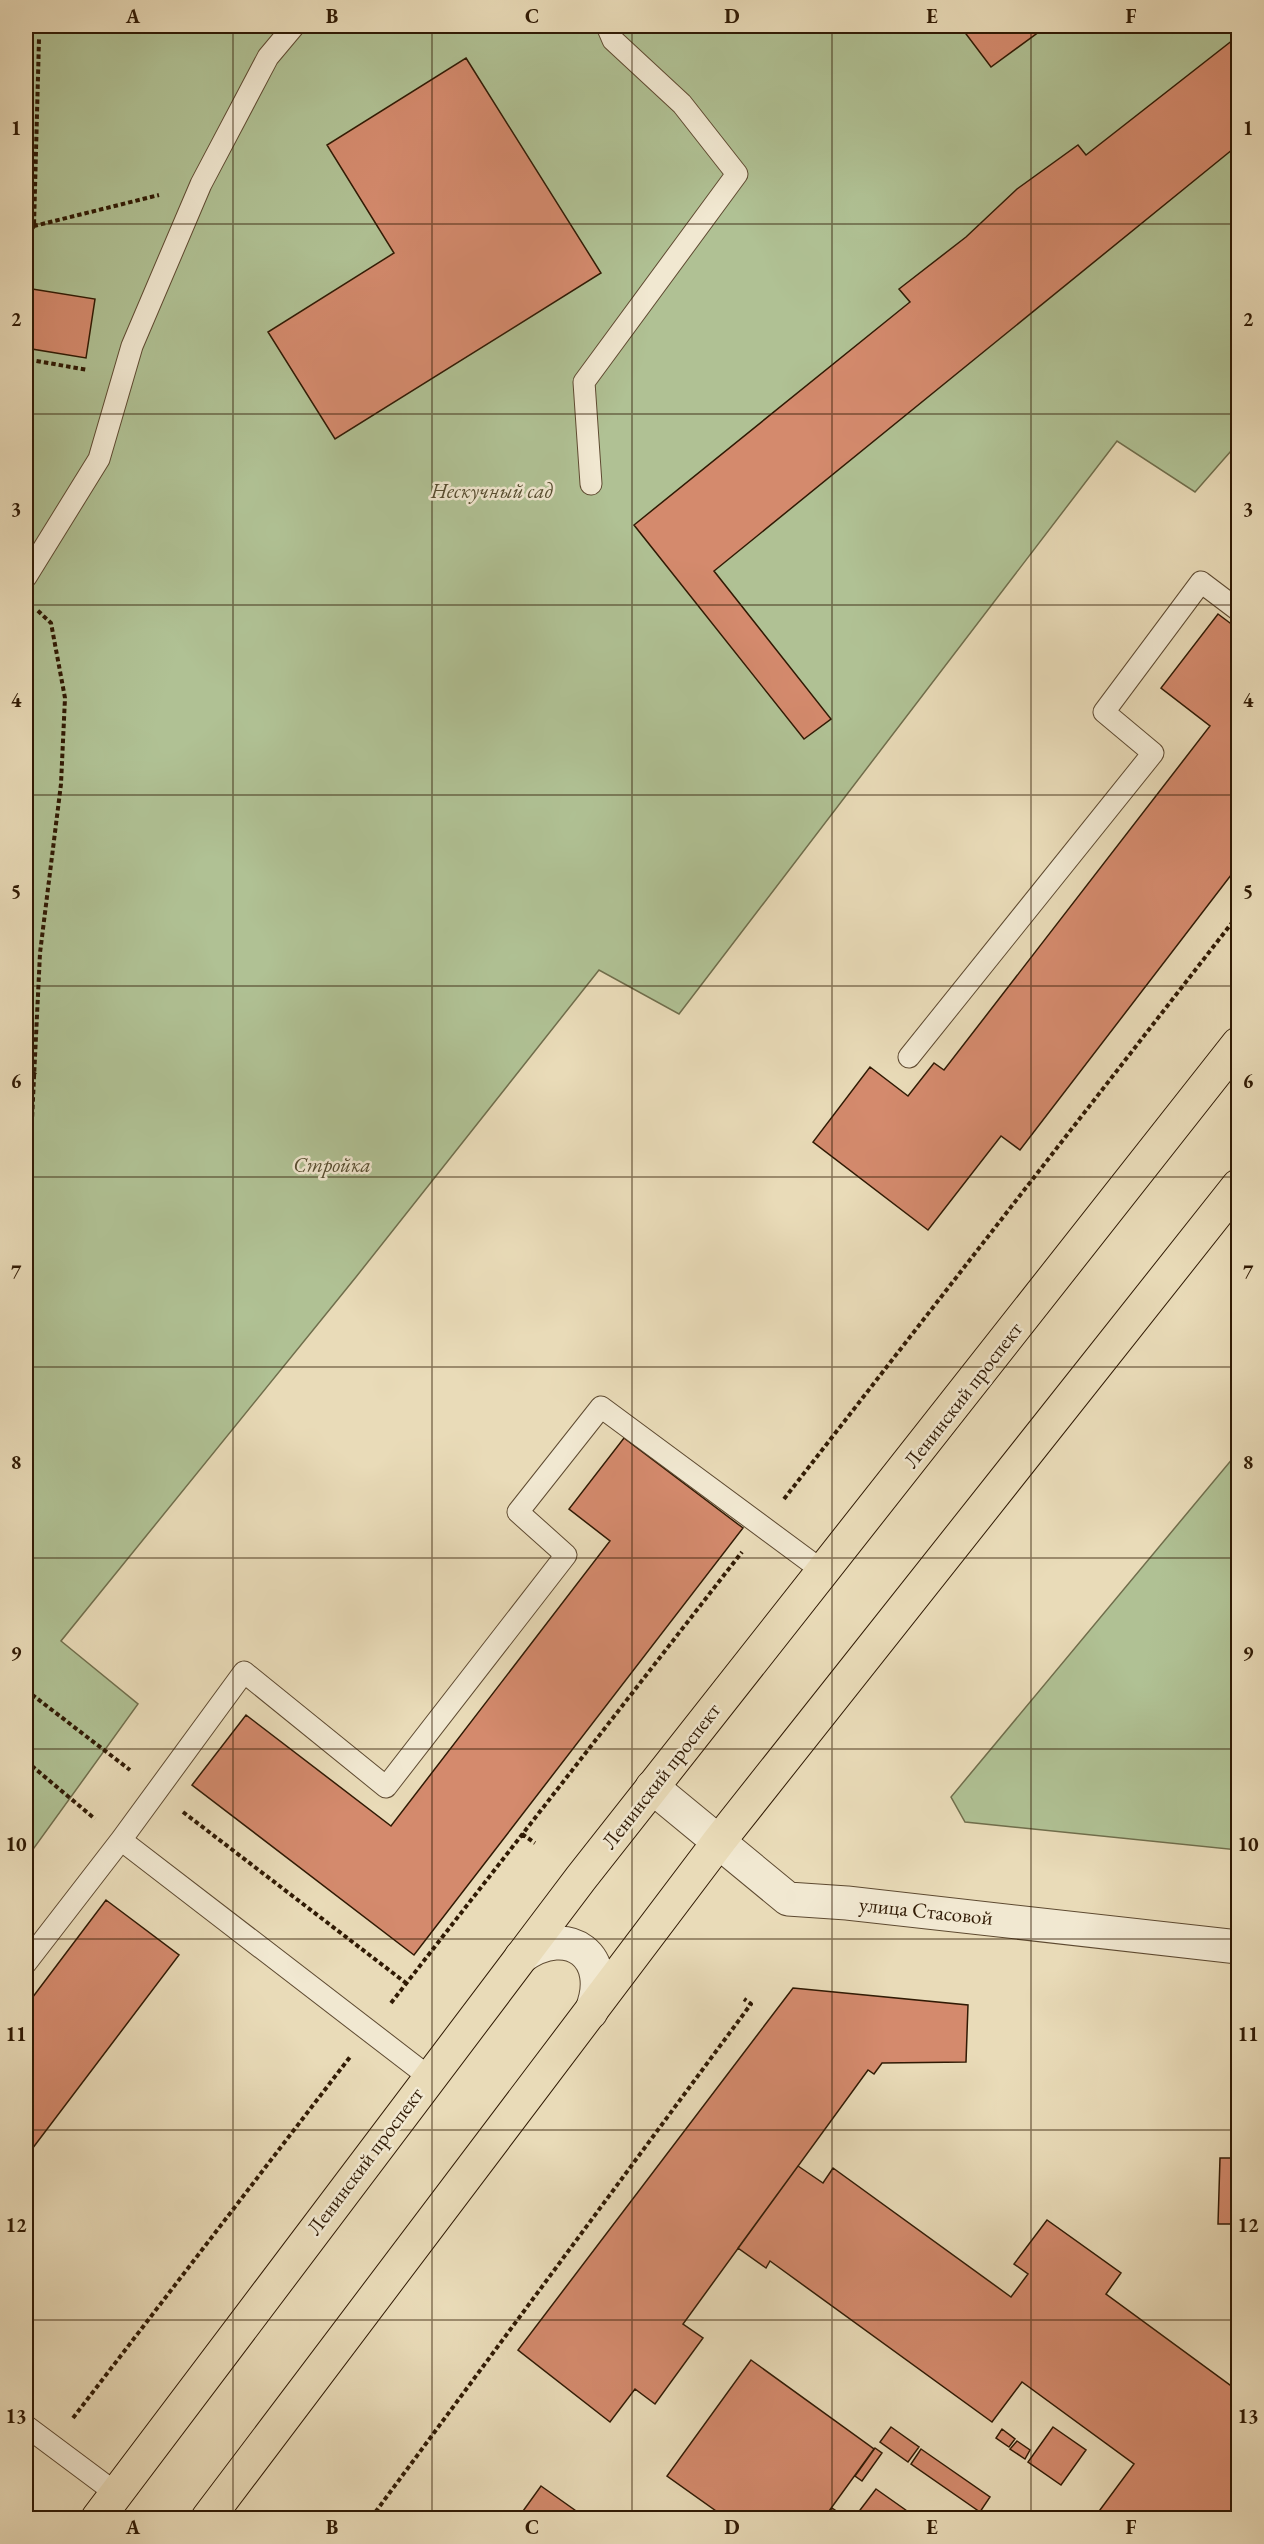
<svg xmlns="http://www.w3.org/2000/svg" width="1264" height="2544" viewBox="0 0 1264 2544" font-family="'EB Garamond',serif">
<rect width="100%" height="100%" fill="#e9dbb8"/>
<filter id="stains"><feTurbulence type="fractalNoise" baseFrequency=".00333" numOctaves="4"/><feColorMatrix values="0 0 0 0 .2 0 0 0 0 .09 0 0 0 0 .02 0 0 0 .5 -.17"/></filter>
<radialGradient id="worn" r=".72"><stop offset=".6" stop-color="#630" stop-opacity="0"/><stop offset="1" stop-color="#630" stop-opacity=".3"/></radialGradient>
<!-- green -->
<path fill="#b0c194" stroke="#706e4c" stroke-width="1.5" d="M 26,26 L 1238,26 L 1238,443 L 1195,492 L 1117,441 L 679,1014 L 599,970 L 356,1277 L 61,1641 L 138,1704 L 34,1848 L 26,1841 Z
M 1238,1452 L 1238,1850 L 965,1822 L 951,1797 Z"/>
<!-- building -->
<path fill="#d48a6d" stroke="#301a04" stroke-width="1.5" d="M 960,26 L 1047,26 L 991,67 Z
M 1238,36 L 1238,145 L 714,571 L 831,719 L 804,739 L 634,525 L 910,302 L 899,289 L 966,237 L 1017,189 L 1078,145 L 1086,155 Z
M 466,58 L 601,273 L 335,439 L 268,332 L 394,253 L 327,145 Z
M 26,288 L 95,299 L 86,358 L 26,348 Z
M 1218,614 L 1238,629 L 1238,866 L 1020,1150 L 1001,1136 L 928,1230 L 813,1142 L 870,1067 L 908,1096 L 934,1063 L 944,1070 L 1210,726 L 1161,688 Z
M 624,1438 L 743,1528 L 414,1955 L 192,1785 L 246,1715 L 391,1826 L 610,1541 L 569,1509 Z
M 106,1900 L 179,1955 L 26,2157 L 26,2006 Z
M 793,1988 L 968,2005 L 966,2062 L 882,2063 L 874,2074 L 868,2070 L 683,2324 L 703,2338 L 655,2404 L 635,2389 L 610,2422 L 518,2350 Z
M 1220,2158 L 1233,2158 L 1232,2224 L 1218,2224 Z
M 798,2166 L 823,2183 L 833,2168 L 1011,2297 L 1028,2274 L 1014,2264 L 1047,2220 L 1121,2273 L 1106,2294 L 1238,2391 L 1238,2518 L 1094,2518 L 1134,2464 L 1022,2382 L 992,2422 L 770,2261 L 766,2268 L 738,2248 Z
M 751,2360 L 874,2449 L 824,2518 L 726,2518 L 667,2476 Z
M 891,2427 L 919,2447 L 908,2462 L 880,2442 Z
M 1053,2427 L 1086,2450 L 1061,2485 L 1028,2462 Z
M 1002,2429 L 1015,2439 L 1009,2447 L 996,2438 Z
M 1017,2441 L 1030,2450 L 1025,2459 L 1010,2449 Z
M 875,2448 L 882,2453 L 862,2481 L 855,2476 Z
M 921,2449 L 990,2497 L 980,2512 L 911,2464 Z
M 541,2486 L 586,2518 L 518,2518 Z
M 876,2489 L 917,2518 L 854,2518 Z
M 832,2508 L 847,2518 L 824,2518 Z"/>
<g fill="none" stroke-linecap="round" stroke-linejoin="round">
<!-- service casing -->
<g stroke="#5e4a31" stroke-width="23">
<path id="service" d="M 591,484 L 584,382 L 737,174 L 682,104 L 613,40 L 607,26
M 26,577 L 99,459 L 132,346 L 201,184 L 268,57 L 294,26
M 909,1057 L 1153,753 L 1104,712 L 1201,582 L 1238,610
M 121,1840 L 429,2077
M 26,1963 L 121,1840 L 244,1672 L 386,1787 L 566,1555 L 518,1512 L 601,1407 L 824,1572
M 26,2426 L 117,2494"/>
</g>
<!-- minor casing -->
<g stroke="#5e4a31" stroke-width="35">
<path id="minor" d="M 652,1787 L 788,1899 L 847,1903 L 1238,1947
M 521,1957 C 569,1922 614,1957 591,2012"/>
</g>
<!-- primary casing -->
<g stroke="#301a04" stroke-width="35">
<path id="primary" d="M 98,2518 L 581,1878 L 1238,1044
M 208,2518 L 720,1840 L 1238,1186"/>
</g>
<!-- path -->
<path stroke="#301a04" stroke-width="4" stroke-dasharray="4.5 3" stroke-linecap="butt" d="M 26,225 L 34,226 L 159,195
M 26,236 L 34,226 L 39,39
M 26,368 L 31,360 L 88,370
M 26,1068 L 36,1075
M 26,1244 L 40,953 L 61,784 L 65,698 L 51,623 L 36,609
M 784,1499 L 1238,915
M 26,1690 L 130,1770
M 26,1761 L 95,1819
M 183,1812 L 406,1983
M 522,1834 L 535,1843
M 391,2003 L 742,1552
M 73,2418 L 350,2057
M 26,2480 L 32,2471
M 371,2518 L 751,2004 L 744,1999"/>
<!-- service -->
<use href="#service" stroke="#f1e8d1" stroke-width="21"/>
<!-- minor -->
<use href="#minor" stroke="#f1e8d1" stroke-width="33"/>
<!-- primary -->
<use href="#primary" stroke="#e9dbb8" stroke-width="33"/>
</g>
<!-- grid -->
<path fill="none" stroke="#301a04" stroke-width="1.5" stroke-opacity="0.55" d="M 233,26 L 233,2518M 432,26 L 432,2518M 632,26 L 632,2518M 832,26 L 832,2518M 1031,26 L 1031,2518M 26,224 L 1238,224M 26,414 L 1238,414M 26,605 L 1238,605M 26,795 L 1238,795M 26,986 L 1238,986M 26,1177 L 1238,1177M 26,1367 L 1238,1367M 26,1558 L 1238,1558M 26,1749 L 1238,1749M 26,1939 L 1238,1939M 26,2130 L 1238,2130M 26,2320 L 1238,2320"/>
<g text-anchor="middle" stroke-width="5" stroke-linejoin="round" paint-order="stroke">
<!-- park labels -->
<g font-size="21" font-style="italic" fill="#564c2f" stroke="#f1e8d1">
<text x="492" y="498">Нескучный сад</text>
<text x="332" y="1172">Стройка</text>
</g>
<!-- street labels -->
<g font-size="21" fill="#301a04" stroke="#f1e8d1">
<text transform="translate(963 1395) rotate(-52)" y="7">Ленинский проспект</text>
<text transform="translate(661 1776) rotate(-52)" y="7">Ленинский проспект</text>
<text transform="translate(926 1911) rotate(6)" y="7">улица Стасовой</text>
<text transform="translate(365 2161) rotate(-53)" y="7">Ленинский проспект</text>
</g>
</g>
<!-- margin -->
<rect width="1264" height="2544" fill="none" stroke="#e9dbb8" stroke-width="66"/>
<rect x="33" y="33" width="1198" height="2478" fill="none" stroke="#301a04" stroke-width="2"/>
<g font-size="20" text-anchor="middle" font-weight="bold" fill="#301a04">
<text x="133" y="23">A</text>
<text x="332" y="23">B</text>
<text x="532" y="23">C</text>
<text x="732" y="23">D</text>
<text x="932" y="23">E</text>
<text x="1131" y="23">F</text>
<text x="16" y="135">1</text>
<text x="1248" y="135">1</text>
<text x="16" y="326">2</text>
<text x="1248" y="326">2</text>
<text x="16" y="516">3</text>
<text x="1248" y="516">3</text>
<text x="16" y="707">4</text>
<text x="1248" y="707">4</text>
<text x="16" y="898">5</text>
<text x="1248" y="898">5</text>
<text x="16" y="1088">6</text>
<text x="1248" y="1088">6</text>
<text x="16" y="1279">7</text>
<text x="1248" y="1279">7</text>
<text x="16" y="1469">8</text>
<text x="1248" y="1469">8</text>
<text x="16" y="1660">9</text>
<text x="1248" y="1660">9</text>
<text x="16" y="1851">10</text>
<text x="1248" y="1851">10</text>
<text x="16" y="2041">11</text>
<text x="1248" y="2041">11</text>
<text x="16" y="2232">12</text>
<text x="1248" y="2232">12</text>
<text x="16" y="2423">13</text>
<text x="1248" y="2423">13</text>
<text x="133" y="2534">A</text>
<text x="332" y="2534">B</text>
<text x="532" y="2534">C</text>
<text x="732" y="2534">D</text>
<text x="932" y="2534">E</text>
<text x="1131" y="2534">F</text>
</g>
<rect width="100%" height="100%" filter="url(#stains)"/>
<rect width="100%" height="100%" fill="url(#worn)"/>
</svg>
